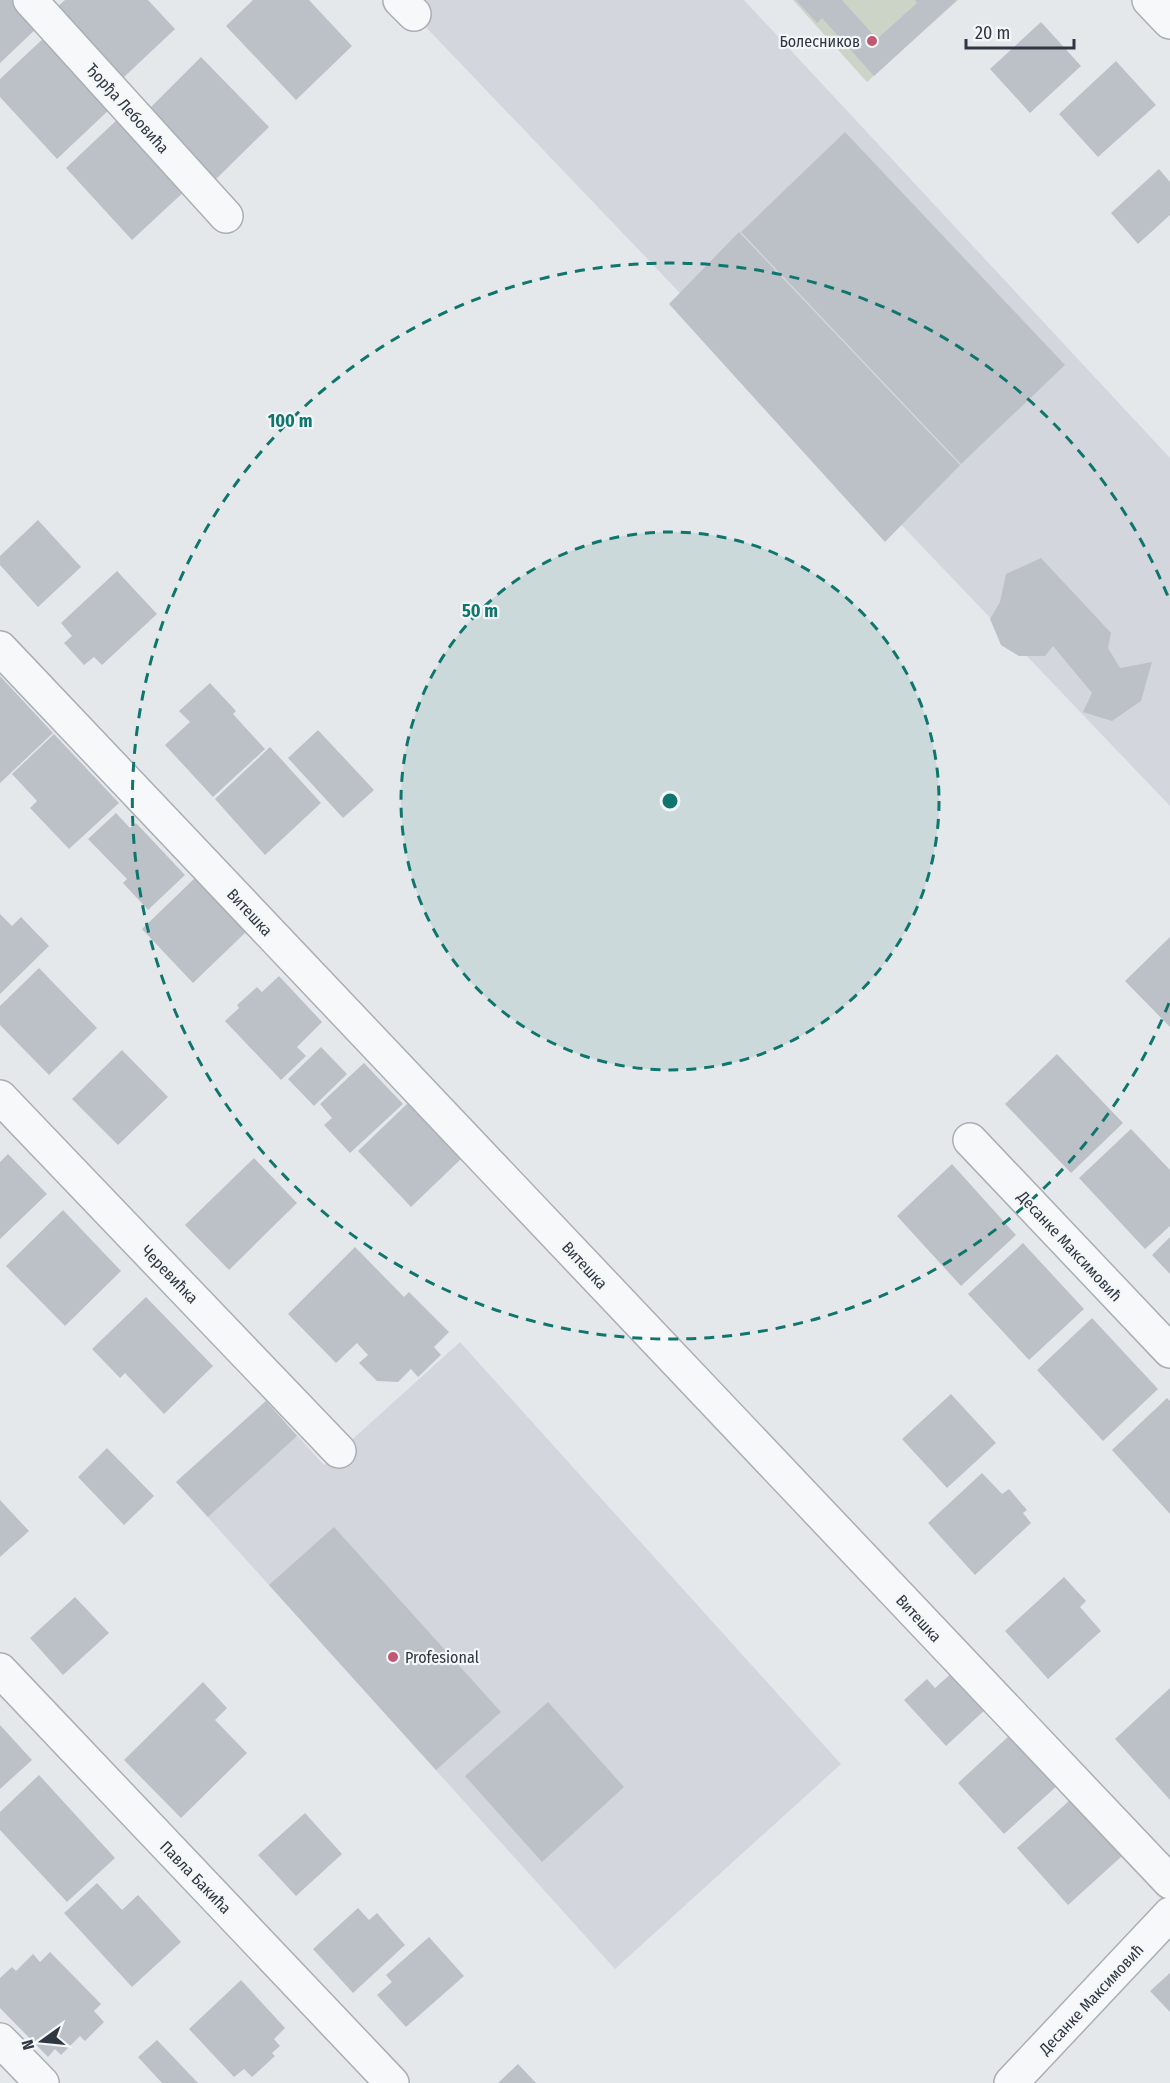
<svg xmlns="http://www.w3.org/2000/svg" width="1170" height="2083" viewBox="0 0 1170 2083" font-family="'Fira Sans Condensed',sans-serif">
<rect width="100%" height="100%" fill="#e5e8eb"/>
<!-- built -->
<path fill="#d3d7dd" d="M 400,0 L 744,0 L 1170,458 L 1170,806 Z
M 460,1342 L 841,1764 L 615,1969 L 176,1482 L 266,1401 L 324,1465 Z"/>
<!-- green -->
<path fill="#cbd4c7" d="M 793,0 L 958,0 L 867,82 Z"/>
<!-- building -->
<path fill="#bcc1c7" d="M 0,0 L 13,0 L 38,27 L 0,63 Z
M 65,0 L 148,0 L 175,29 L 123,78 L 56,8 Z
M 253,0 L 309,0 L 352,46 L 296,100 L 226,26 Z
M 796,0 L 842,0 L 877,39 L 917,3 L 915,0 L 957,0 L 874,76 L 822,18 L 817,23 Z
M 1041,22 L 1081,66 L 1030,113 L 990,69 Z
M 46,36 L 112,107 L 57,159 L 0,97 L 0,79 Z
M 201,57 L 269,127 L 214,181 L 147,111 Z
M 1116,61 L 1156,105 L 1098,157 L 1059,114 Z
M 122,115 L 188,188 L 132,240 L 66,168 Z
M 845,132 L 1065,365 L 961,464 L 741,232 Z
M 1159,169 L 1170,182 L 1170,215 L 1138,244 L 1111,213 Z
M 739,232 L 960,465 L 885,542 L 669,304 Z
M 38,520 L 81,567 L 38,607 L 0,565 L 0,556 Z
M 1041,558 L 1111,633 L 1108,648 L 1120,668 L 1152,662 L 1141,701 L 1112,721 L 1083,712 L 1092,693 L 1053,646 L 1045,656 L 1019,656 L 1001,645 L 990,619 L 1000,602 L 1006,574 Z
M 117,571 L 157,614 L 102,665 L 94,657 L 84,665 L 64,643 L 72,636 L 61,623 Z
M 0,676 L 53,733 L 0,783 Z
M 210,683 L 236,711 L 233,714 L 265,749 L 213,797 L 165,745 L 190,722 L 179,711 Z
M 318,730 L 374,790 L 343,818 L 288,758 Z
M 54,734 L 119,803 L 69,849 L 30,808 L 37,801 L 12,774 Z
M 270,747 L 321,803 L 265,855 L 215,799 Z
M 116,813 L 130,828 L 136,823 L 185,875 L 148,910 L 123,883 L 127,879 L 88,839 Z
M 195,878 L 246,932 L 193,983 L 142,929 Z
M 0,914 L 12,926 L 21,917 L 49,946 L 0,994 Z
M 1170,937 L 1170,1027 L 1125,981 Z
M 39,968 L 97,1028 L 49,1075 L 0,1025 L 0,1006 Z
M 279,976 L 322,1022 L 297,1047 L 306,1056 L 281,1080 L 225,1021 L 239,1008 L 237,1005 L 257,987 L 262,992 Z
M 321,1047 L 347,1074 L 314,1106 L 288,1079 Z
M 122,1050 L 168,1097 L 118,1145 L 72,1099 Z
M 1057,1054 L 1123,1123 L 1071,1173 L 1005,1104 Z
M 364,1063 L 403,1104 L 350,1153 L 324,1125 L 332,1118 L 320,1104 Z
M 409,1102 L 462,1158 L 411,1207 L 358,1151 Z
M 1131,1129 L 1170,1170 L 1170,1226 L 1145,1249 L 1079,1178 Z
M 8,1154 L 47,1194 L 0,1239 L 0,1162 Z
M 254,1158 L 297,1203 L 229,1270 L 185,1225 Z
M 952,1164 L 1016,1235 L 961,1286 L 897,1216 Z
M 63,1210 L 121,1271 L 65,1326 L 6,1266 Z
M 1170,1237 L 1170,1274 L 1152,1255 Z
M 1023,1243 L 1084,1309 L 1029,1360 L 968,1294 Z
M 355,1247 L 404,1297 L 409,1292 L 449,1332 L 434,1347 L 441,1355 L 418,1377 L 411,1369 L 398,1382 L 377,1381 L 359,1363 L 368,1355 L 357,1343 L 336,1363 L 288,1314 Z
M 146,1297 L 213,1366 L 164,1414 L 125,1373 L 120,1378 L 92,1349 Z
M 1092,1318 L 1158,1389 L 1103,1441 L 1037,1370 Z
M 951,1394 L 996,1443 L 947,1488 L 902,1439 Z
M 1167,1398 L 1170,1401 L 1170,1514 L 1112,1450 Z
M 266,1401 L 297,1436 L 208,1517 L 176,1482 Z
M 107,1448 L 154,1496 L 124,1525 L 78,1477 Z
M 982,1473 L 1002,1494 L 1009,1489 L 1027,1510 L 1023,1513 L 1031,1523 L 975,1575 L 928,1523 Z
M 0,1500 L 29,1531 L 0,1557 Z
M 334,1527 L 501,1712 L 436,1770 L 269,1585 Z
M 1064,1577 L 1086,1601 L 1080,1607 L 1101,1631 L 1048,1679 L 1005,1631 Z
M 75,1597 L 109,1633 L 63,1675 L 30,1638 Z
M 954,1671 L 987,1708 L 946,1746 L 904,1700 L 927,1679 L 935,1688 Z
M 203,1682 L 227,1708 L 215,1720 L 247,1753 L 181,1818 L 124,1760 Z
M 1170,1688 L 1170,1800 L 1115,1739 Z
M 548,1702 L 624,1787 L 542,1862 L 465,1776 Z
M 0,1725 L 32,1760 L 0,1789 Z
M 1011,1734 L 1058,1785 L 1004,1834 L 958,1783 Z
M 39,1775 L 115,1858 L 67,1902 L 0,1830 L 0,1812 Z
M 1070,1800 L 1122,1856 L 1068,1905 L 1017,1848 Z
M 305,1813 L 342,1854 L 296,1896 L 258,1855 Z
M 97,1883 L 122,1910 L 138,1895 L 181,1942 L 132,1987 L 64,1913 Z
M 358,1908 L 369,1920 L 377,1913 L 405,1945 L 353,1993 L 313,1949 Z
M 429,1937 L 464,1976 L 406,2027 L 377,1995 L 392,1982 L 386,1975 Z
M 50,1952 L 101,2004 L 94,2011 L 104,2022 L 85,2041 L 80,2036 L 61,2055 L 55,2049 L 48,2057 L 0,2008 L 0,1978 L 12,1967 L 16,1971 L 33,1954 L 40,1962 Z
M 1170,1973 L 1170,2012 L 1150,1991 Z
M 241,1980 L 285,2028 L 274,2039 L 280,2046 L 272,2053 L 275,2056 L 252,2077 L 244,2069 L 234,2077 L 189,2029 Z
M 157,2040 L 198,2083 L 162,2083 L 138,2057 Z
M 518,2064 L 536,2083 L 498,2083 Z"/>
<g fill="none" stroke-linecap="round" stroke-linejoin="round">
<!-- street casing -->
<g stroke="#aaafb5" stroke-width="36">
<path id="street" d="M 30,0 L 226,216
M 400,0 L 414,14
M 1149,0 L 1170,22
M 0,648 L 1170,1882
M 0,1097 L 339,1451
M 970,1140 L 1170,1351
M 0,1670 L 392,2083
M 0,2040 L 42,2083
M 1011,2083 L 1170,1914"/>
</g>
<!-- street -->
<use href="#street" stroke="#f7f8f9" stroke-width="33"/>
</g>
<!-- distance rings -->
<circle cx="670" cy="801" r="269" fill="#0f766e" fill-opacity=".12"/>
<g fill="none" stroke="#0f766e" stroke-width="3" stroke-dasharray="10 8">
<circle cx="670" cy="801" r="269"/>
<path d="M1169 1003A538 538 0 1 1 1169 599"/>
</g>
<!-- markers -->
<g fill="#c15872" stroke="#f4f6f8" stroke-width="2">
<circle cx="872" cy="41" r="6"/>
<circle cx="393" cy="1657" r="6"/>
</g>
<g text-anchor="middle" stroke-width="4.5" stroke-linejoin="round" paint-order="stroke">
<!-- poi labels -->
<g font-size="16" fill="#2e3742" stroke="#f4f6f8" text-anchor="end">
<text x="860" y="47">Болесников</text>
<text x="405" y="1663" text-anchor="start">Profesional</text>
</g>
<!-- street labels -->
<g font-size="16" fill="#2e3742" stroke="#f4f6f8">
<text transform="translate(128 108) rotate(48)" y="6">Ђорђа Лебовића</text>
<text transform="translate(250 912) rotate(47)" y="6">Витешка</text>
<text transform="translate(1070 1246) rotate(47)" y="6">Десанке Максимовић</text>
<text transform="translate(585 1265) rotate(47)" y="6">Витешка</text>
<text transform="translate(170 1274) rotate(46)" y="6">Черевићка</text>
<text transform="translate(919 1618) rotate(47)" y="6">Витешка</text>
<text transform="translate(196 1877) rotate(46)" y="6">Павла Бакића</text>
<text transform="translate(1091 1999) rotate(-47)" y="6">Десанке Максимовић</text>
</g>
</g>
<circle cx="670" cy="801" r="9" fill="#0f766e" stroke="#f4f6f8" stroke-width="3"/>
<g font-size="18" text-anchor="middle" font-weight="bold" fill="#0f766e" stroke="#f4f6f8" stroke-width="4.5" stroke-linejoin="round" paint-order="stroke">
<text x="290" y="427">100 m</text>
<text x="480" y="617">50 m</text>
</g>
<!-- north arrow -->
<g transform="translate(42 2041) rotate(255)" stroke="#f4f6f8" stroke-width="4.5" paint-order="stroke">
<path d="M0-4.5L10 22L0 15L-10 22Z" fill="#2e3742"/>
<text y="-9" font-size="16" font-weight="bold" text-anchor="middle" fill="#2e3742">N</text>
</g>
<!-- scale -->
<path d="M966 39v9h108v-9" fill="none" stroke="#2e3742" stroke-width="3"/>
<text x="975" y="39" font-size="18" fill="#2e3742" stroke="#f4f6f8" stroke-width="4.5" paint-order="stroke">20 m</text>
</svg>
